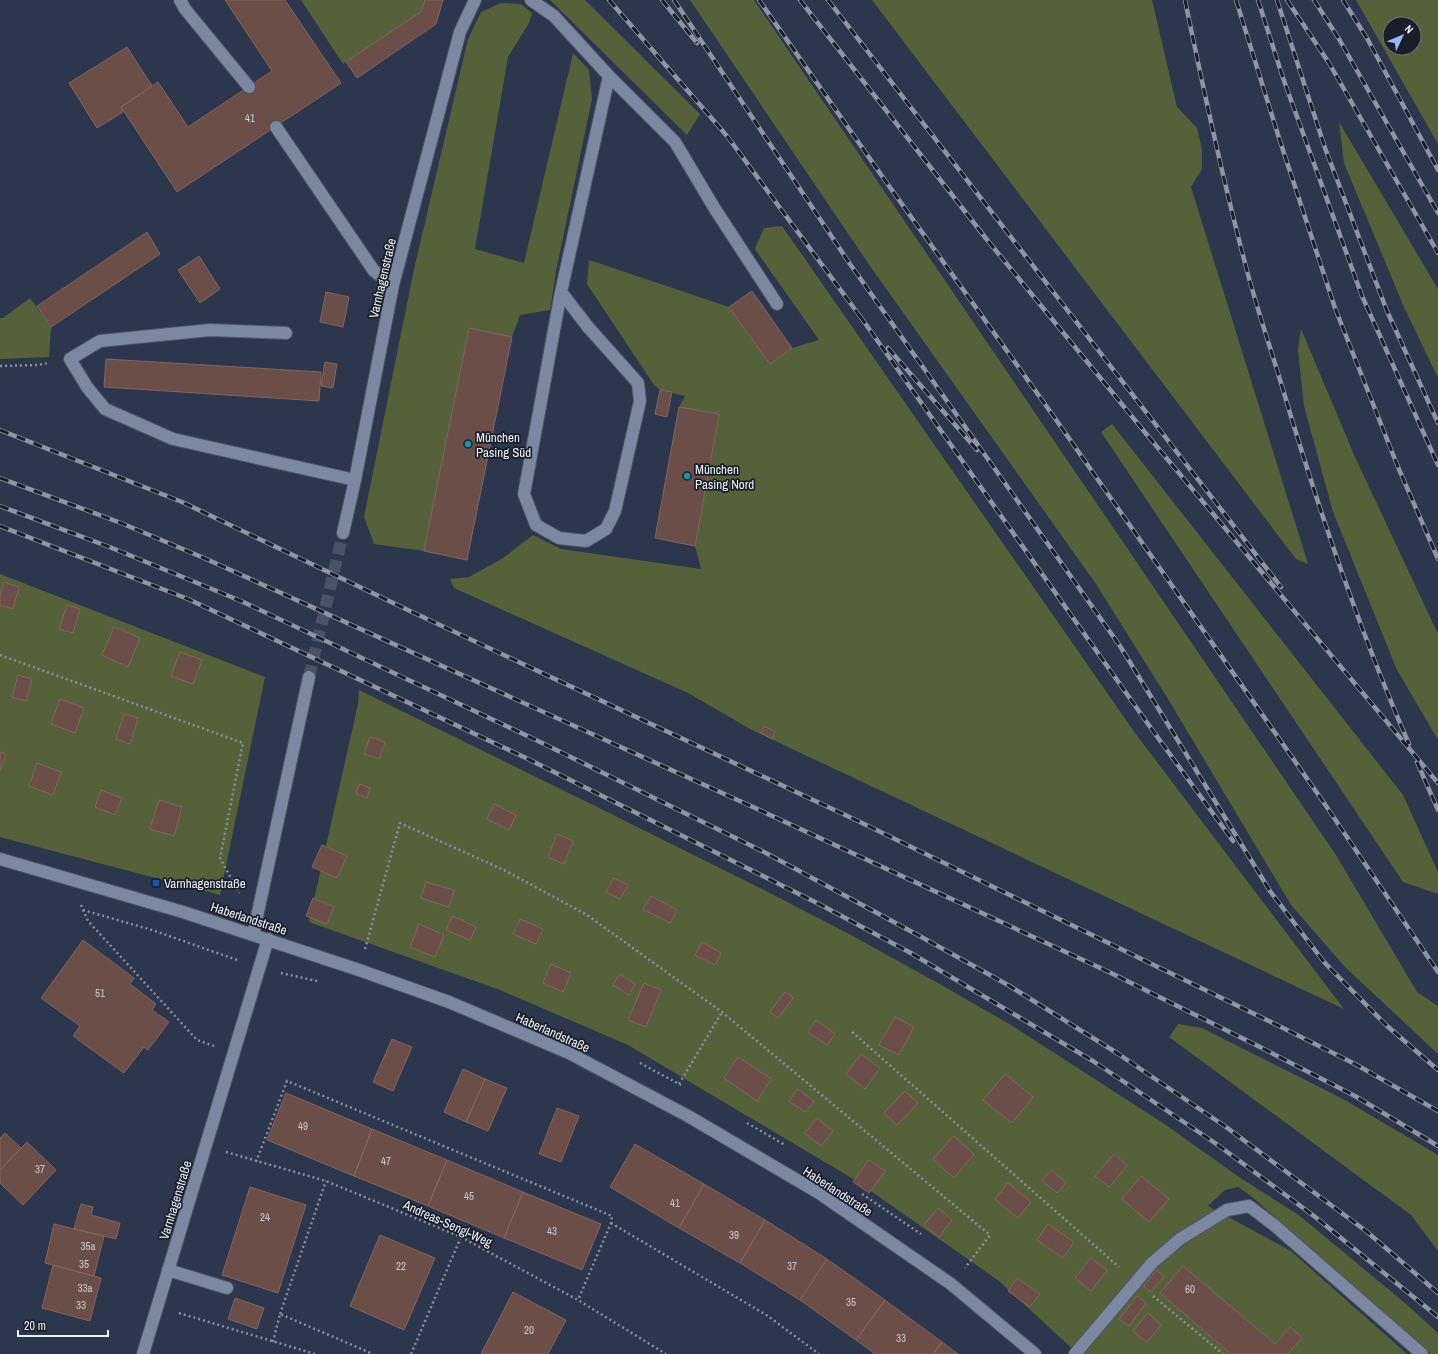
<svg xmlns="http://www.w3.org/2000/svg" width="1438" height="1354" viewBox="0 0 1438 1354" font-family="'Archivo Narrow',sans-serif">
<rect width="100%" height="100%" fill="#2c364c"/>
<!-- green -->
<path fill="#556239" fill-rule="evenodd" d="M 301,0 L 425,0 L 421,12 L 343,64 Z
M 550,0 L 585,0 L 700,114 L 687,135 Z
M 690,0 L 754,0 L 1336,855 L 1417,992 L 1438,1006 L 1438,1054 L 1345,967 L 1291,905 L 1168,699 L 1096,584 L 870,266 Z
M 872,0 L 1152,0 L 1177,107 L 1197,128 L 1202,150 L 1202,169 L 1191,187 L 1308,564 L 1296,559 Z
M 1356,0 L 1438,0 L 1438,144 ZM 1390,24 L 1414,24 L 1414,48 L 1390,48 Z
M 501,3 L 521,4 L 532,13 L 529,23 L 508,57 L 475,249 L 524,263 L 573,53 L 589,70 L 592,99 L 556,271 L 550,310 L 520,315 L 512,337 L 469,329 L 424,551 L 374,544 L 364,517 L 414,269 L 468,39 L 481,12 Z
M 1339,122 L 1438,289 L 1438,378 L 1404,307 L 1344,163 Z
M 782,226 L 1135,733 L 1344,1009 L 752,730 L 688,693 L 454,588 L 450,579 L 469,577 L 503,558 L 533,535 L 561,549 L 701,569 L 695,546 L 719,414 L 679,407 L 685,396 L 660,390 L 654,385 L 587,284 L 589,260 L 729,307 L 770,364 L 792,348 L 819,340 L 755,249 L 764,228 Z
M 30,298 L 51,327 L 49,357 L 0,359 L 0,318 L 3,318 Z
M 1301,329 L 1355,457 L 1438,634 L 1438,740 L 1397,670 L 1333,512 L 1304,406 L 1298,350 Z
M 1112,424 L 1403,795 L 1438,872 L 1438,894 L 1403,882 L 1101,432 Z
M 0,574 L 265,677 L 220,895 L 0,837 Z
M 359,690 L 583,800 L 760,888 L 851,935 L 945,987 L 1011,1025 L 1163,1123 L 1239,1177 L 1300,1216 L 1405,1303 L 1438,1333 L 1438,1354 L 1431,1354 L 1251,1196 L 1238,1187 L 1225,1190 L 1208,1206 L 1291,1251 L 1407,1354 L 1078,1354 L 999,1281 L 855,1180 L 628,1045 L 500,990 L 309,922 L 358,704 Z
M 1178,1024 L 1202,1028 L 1343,1099 L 1438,1155 L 1438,1251 L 1411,1215 L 1169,1037 Z"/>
<!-- building -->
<path fill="#6b4e47" stroke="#84655f" d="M 225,0 L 285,0 L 341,83 L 177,192 L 121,107 L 158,82 L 188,127 L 272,71 Z
M 425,0 L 443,0 L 436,24 L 357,78 L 346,62 L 421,12 Z
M 127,47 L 152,86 L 121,107 L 123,112 L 97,128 L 69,83 Z
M 147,232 L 160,254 L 51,327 L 37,306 Z
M 199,256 L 220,289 L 200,303 L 178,270 Z
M 752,291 L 792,348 L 770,364 L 729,307 Z
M 326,292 L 349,297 L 343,327 L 320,322 Z
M 469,328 L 512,337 L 467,560 L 424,551 Z
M 106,359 L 321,372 L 319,401 L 104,387 Z
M 325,362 L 337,364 L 333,388 L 321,386 Z
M 660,390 L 672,392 L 667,417 L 655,414 Z
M 679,407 L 719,414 L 695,546 L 655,538 Z
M 4,582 L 19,587 L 13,609 L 0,605 L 0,596 Z
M 67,605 L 80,609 L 73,633 L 59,629 Z
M 114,627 L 140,638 L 128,667 L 102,655 Z
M 180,652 L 202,660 L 193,684 L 171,676 Z
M 18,675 L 32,679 L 26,701 L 12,697 Z
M 60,699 L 84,708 L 75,733 L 51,724 Z
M 124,714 L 138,718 L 130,744 L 116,739 Z
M 764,726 L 775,732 L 772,739 L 761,733 Z
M 370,737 L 385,742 L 379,759 L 364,754 Z
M 0,752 L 6,754 L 0,771 Z
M 37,763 L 61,772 L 53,795 L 29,786 Z
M 359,784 L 370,788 L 367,798 L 356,794 Z
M 101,790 L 122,798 L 115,815 L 95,807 Z
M 159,800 L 182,807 L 174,836 L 150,829 Z
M 494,804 L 516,815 L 509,830 L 487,819 Z
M 557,834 L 573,841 L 564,864 L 548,857 Z
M 322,845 L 347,856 L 337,878 L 312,867 Z
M 614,878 L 628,885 L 620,899 L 606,892 Z
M 426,882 L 454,890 L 449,907 L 421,898 Z
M 651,896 L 677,910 L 670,923 L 643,909 Z
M 313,898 L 334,907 L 327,924 L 306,916 Z
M 452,916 L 476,927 L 470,940 L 446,930 Z
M 520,919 L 543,929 L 536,944 L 513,934 Z
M 419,924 L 444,935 L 435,957 L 410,947 Z
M 83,940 L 134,978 L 130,984 L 156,1004 L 152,1010 L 169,1022 L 148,1050 L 144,1047 L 124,1073 L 73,1036 L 80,1026 L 41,998 Z
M 702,942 L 721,953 L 715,965 L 695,955 Z
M 551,964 L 571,973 L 563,992 L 543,983 Z
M 620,974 L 635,984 L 629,995 L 613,985 Z
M 644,983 L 661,990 L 646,1027 L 628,1020 Z
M 785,992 L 793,998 L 778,1018 L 770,1012 Z
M 895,1017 L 914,1027 L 899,1055 L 879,1045 Z
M 816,1020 L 835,1034 L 827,1045 L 808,1032 Z
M 392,1039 L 412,1047 L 393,1091 L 373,1082 Z
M 861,1054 L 880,1068 L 865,1089 L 846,1074 Z
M 738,1057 L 771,1079 L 757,1101 L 724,1078 Z
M 463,1069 L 485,1079 L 466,1122 L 444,1112 Z
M 1005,1074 L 1033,1097 L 1012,1123 L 983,1100 Z
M 485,1079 L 507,1088 L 488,1131 L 466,1122 Z
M 798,1089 L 814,1101 L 805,1112 L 789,1101 Z
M 905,1091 L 918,1103 L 897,1125 L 884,1113 Z
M 286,1093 L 372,1129 L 354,1176 L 267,1140 Z
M 557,1108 L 579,1116 L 561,1162 L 539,1154 Z
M 817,1118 L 833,1131 L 821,1146 L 805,1133 Z
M 372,1129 L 447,1160 L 428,1206 L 354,1176 Z
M 5,1133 L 21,1148 L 0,1170 L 0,1138 Z
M 954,1136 L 974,1154 L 954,1178 L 933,1159 Z
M 27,1142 L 56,1170 L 23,1205 L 0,1183 L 0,1170 Z
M 635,1144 L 704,1184 L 679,1228 L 610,1187 Z
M 1114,1154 L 1127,1166 L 1109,1187 L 1095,1176 Z
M 447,1160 L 523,1192 L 504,1238 L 428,1206 Z
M 869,1160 L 885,1171 L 869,1193 L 853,1182 Z
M 1052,1170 L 1066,1183 L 1057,1193 L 1042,1180 Z
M 1141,1176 L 1169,1199 L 1149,1222 L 1122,1199 Z
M 1008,1183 L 1031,1202 L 1018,1218 L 995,1199 Z
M 704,1184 L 765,1220 L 740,1263 L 679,1228 Z
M 250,1187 L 306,1205 L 278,1293 L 222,1275 Z
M 523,1192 L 601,1224 L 582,1270 L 504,1238 Z
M 81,1204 L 93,1207 L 91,1215 L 120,1223 L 116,1239 L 74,1229 Z
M 938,1208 L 952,1220 L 939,1237 L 924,1225 Z
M 765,1220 L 827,1259 L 800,1300 L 740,1263 Z
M 54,1224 L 104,1236 L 94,1276 L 45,1263 Z
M 1048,1224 L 1074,1242 L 1063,1258 L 1037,1240 Z
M 380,1235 L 435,1258 L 404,1330 L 350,1306 Z
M 1091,1258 L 1107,1270 L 1091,1291 L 1075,1278 Z
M 827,1259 L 885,1300 L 856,1340 L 800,1300 Z
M 53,1265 L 101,1278 L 90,1321 L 42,1308 Z
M 1183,1266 L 1275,1344 L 1290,1327 L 1302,1338 L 1288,1354 L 1231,1354 L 1160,1293 Z
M 1156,1270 L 1164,1276 L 1151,1292 L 1144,1286 Z
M 1017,1278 L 1040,1294 L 1030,1307 L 1008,1291 Z
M 513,1292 L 566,1320 L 548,1354 L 481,1354 Z
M 1137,1296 L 1146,1303 L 1129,1326 L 1119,1319 Z
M 235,1298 L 264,1308 L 257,1329 L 228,1319 Z
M 885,1300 L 942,1342 L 933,1354 L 875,1354 L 856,1340 Z
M 1148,1313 L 1161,1325 L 1147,1342 L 1133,1331 Z
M 942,1342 L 958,1354 L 933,1354 Z"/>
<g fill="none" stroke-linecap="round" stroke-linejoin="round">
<!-- street-tunnel -->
<path stroke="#495267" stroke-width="12" stroke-dasharray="12 6" stroke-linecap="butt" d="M 309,677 L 343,533"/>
<!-- lane casing -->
<g stroke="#4c5466" stroke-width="14">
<path id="lane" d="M 180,0 L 185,9 L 249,87
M 531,0 L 554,16 L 609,76 L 675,142 L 715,209 L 777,304
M 276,127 L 374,271 L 393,285
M 561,292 L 588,327 L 638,383 L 640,401 L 615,511 L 606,529 L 586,541 L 559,538 L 536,525 L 524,494 L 561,292 L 609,76
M 286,333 L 210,330 L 100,341 L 70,359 L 87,387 L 105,409 L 173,439 L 355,480
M 343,533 L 355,480 L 393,285 L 460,32 L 475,0
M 168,1270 L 227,1288
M 1075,1354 L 1152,1263 L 1180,1239 L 1227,1210 L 1249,1206 L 1274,1225 L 1422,1354"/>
</g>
<!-- street casing -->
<g stroke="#4c5466" stroke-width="14">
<path id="street" d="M 0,859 L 183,912 L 359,970 L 449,1002 L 569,1053 L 688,1116 L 819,1193 L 951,1284 L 1035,1354
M 253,935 L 309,677
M 143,1354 L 268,939"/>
</g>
<!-- path -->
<path stroke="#8890a1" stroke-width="2.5" stroke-dasharray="2 3" stroke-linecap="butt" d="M 0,366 L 38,365 L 49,363
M 0,655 L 243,743 L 220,858 L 239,893
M 81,905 L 88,921 L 197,1040 L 214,1046
M 83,910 L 152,930 L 240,961
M 365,949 L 400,823 L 506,871 L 587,915 L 722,1012 L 990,1235 L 965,1268
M 281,973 L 317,981
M 852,1032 L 1119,1267
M 640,1063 L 681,1085
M 679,1084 L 722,1012
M 747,1123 L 785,1145
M 226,1152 L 326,1181 L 461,1237 L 578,1300 L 666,1354
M 256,1162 L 287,1081 L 612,1216 L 611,1223 L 578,1300
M 862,1194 L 921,1234
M 611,1223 L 768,1316 L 819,1354
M 1153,1296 L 1223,1354
M 179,1313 L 315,1354
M 280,1314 L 326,1181
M 273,1342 L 280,1314 L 373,1354
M 411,1354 L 461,1237"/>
<!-- lane -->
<use href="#lane" stroke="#7c88a1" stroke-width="12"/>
<!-- street -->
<use href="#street" stroke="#7c88a1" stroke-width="12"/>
<!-- rail casing -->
<g stroke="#8d95a6" stroke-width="4.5">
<path id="rail" d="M 609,0 L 727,136 L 862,319
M 662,0 L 697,43
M 674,0 L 850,264 L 1120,646 L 1270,891 L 1324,962 L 1386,1025 L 1438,1070
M 759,0 L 889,186 L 1052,414 L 1322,800 L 1438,972
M 800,0 L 988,241 L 1148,436 L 1438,783
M 828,0 L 1281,587
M 1185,0 C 1203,88 1222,176 1245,263 C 1255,303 1269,343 1281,383 C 1317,505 1358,627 1409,744
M 1236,0 L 1279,138 L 1335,308 L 1398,467 L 1438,559
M 1258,0 L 1283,78 L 1362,296 L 1438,465
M 1277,0 L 1325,148 L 1387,311 L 1438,423
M 1287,0 L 1329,63 L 1438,253
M 1314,0 L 1339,39 L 1438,213
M 1343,0 L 1368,40 L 1438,170
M 860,316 L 1148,724 L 1233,841
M 888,348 L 977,450
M 0,430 L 182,502 L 410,611 L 858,821 L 1273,1023 L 1355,1064 L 1438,1111
M 0,478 L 121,523 L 204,558 L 753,807 L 1109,972 L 1260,1047 L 1355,1096 L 1438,1146
M 0,506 L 112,548 L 241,601 L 536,740 L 764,852 L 916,934 L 1008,985 L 1117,1053 L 1226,1127 L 1366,1231 L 1438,1293
M 0,526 L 188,599 L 526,758 L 819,904 L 909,952 L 1093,1061 L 1215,1143 L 1314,1216 L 1438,1317
M 1417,762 L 1438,810"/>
</g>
<!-- rail -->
<use href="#rail" stroke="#191e28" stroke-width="3" stroke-dasharray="9" stroke-linecap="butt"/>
</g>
<!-- markers -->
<g fill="#0f9aa8" stroke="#191e28" stroke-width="1.5">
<circle cx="468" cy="444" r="4"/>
<circle cx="687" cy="476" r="4"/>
</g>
<rect fill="#1a4fb4" stroke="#191e28" stroke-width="1.5" x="152" y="879" width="8" height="8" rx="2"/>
<g text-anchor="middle" stroke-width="3.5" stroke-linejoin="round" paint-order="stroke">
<!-- number labels -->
<g font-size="11" fill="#ccc9d0">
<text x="250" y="122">41</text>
<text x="100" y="997">51</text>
<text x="303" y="1130">49</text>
<text x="386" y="1165">47</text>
<text x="40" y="1173">37</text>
<text x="469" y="1200">45</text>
<text x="675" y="1207">41</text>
<text x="265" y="1221">24</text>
<text x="552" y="1235">43</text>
<text x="734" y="1239">39</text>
<text x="88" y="1250">35a</text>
<text x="84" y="1268">35</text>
<text x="401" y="1270">22</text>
<text x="792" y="1270">37</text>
<text x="85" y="1292">33a</text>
<text x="1190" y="1293">60</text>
<text x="851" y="1306">35</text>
<text x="81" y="1309">33</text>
<text x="529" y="1334">20</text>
<text x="901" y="1342">33</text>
</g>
<!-- street labels -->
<g font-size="13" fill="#ecf2fd" stroke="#191e28">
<text transform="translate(382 278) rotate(-77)" y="5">Varnhagenstraße</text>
<text transform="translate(249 918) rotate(18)" y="5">Haberlandstraße</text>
<text transform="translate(553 1032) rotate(24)" y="5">Haberlandstraße</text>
<text transform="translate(838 1191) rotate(33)" y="5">Haberlandstraße</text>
<text transform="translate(175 1200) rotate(-73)" y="5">Varnhagenstraße</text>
<text transform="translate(448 1223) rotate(24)" y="5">Andreas-Sengl-Weg</text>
</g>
<!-- poi labels -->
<g font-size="13" fill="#ecf2fd" stroke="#191e28" text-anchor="start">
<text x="476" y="442">München<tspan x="476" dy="15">Pasing Süd</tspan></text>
<text x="695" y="474">München<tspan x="695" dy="15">Pasing Nord</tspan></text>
<text x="164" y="888">Varnhagenstraße</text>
</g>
</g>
<!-- north arrow -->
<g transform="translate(1402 36) rotate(46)"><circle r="19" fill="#191e28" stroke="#6d737d"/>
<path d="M0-3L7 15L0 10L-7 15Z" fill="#9ab5fd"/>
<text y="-6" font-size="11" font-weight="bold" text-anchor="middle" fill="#ecf2fd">N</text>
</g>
<!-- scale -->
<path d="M18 1330v6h90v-6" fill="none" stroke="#ecf2fd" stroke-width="2"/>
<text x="24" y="1330" font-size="12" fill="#ecf2fd" stroke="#191e28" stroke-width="3" paint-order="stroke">20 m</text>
</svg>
